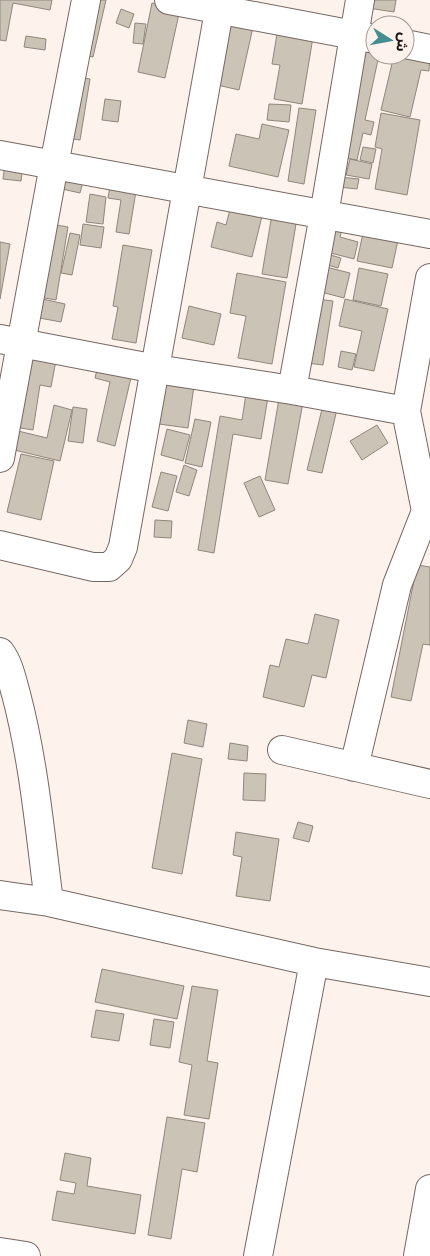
<svg xmlns="http://www.w3.org/2000/svg" width="430" height="1256" viewBox="0 0 430 1256" font-family="Barlow,'Noto Sans Arabic',sans-serif">
<rect width="100%" height="100%" fill="#fef2ec"/>
<!-- building -->
<path fill="#ccc3b7" stroke="#8f877c" d="M 0,0 L 52,0 L 50,10 L 13,3 L 6,41 L 0,40 Z
M 90,0 L 106,0 L 93,57 L 78,54 Z
M 370,0 L 396,0 L 394,12 L 368,8 Z
M 152,3 L 180,9 L 165,78 L 138,72 Z
M 121,9 L 134,14 L 129,28 L 116,23 Z
M 228,13 L 255,18 L 239,90 L 213,84 Z
M 279,22 L 314,31 L 302,104 L 274,99 L 280,65 L 272,64 Z
M 135,23 L 146,24 L 143,44 L 133,43 Z
M 26,36 L 46,39 L 45,50 L 24,47 Z
M 364,40 L 375,43 L 375,55 L 379,55 L 365,120 L 374,122 L 371,135 L 363,133 L 357,160 L 340,157 Z
M 430,53 L 429,71 L 421,70 L 410,117 L 381,110 L 394,55 Z
M 70,76 L 90,79 L 80,140 L 60,137 Z
M 105,99 L 121,101 L 118,122 L 102,120 Z
M 269,104 L 291,105 L 289,122 L 267,120 Z
M 299,108 L 316,110 L 304,184 L 288,181 Z
M 381,113 L 420,120 L 407,195 L 375,189 L 382,149 L 375,147 Z
M 262,124 L 289,130 L 278,177 L 229,166 L 236,134 L 259,139 Z
M 363,147 L 376,149 L 373,163 L 360,160 Z
M 350,159 L 372,164 L 369,179 L 346,175 Z
M 5,163 L 23,165 L 21,181 L 3,179 Z
M 65,173 L 84,178 L 80,193 L 62,189 Z
M 340,177 L 359,179 L 357,189 L 339,187 Z
M 111,180 L 137,185 L 129,234 L 116,232 L 121,200 L 108,198 Z
M 90,194 L 106,197 L 103,224 L 86,222 Z
M 232,201 L 264,208 L 252,257 L 211,247 L 217,222 L 226,225 Z
M 273,208 L 298,212 L 287,278 L 262,274 Z
M 332,218 L 344,222 L 340,237 L 358,242 L 354,259 L 323,251 Z
M 51,224 L 68,227 L 56,300 L 39,297 Z
M 83,224 L 104,227 L 101,248 L 80,245 Z
M 365,224 L 400,231 L 392,268 L 357,261 Z
M 70,233 L 80,235 L 72,275 L 61,273 Z
M 0,242 L 10,244 L 0,299 Z
M 123,245 L 152,250 L 136,343 L 112,339 L 118,307 L 113,306 Z
M 327,254 L 341,258 L 338,268 L 324,264 Z
M 326,267 L 350,273 L 344,298 L 321,292 Z
M 359,268 L 388,274 L 381,306 L 353,300 Z
M 237,273 L 286,282 L 272,364 L 238,358 L 246,316 L 230,313 Z
M 38,298 L 65,304 L 61,322 L 34,317 Z
M 317,299 L 333,301 L 323,365 L 307,363 Z
M 345,299 L 388,309 L 374,371 L 354,367 L 362,331 L 339,326 Z
M 189,306 L 221,314 L 214,345 L 182,338 Z
M 28,350 L 57,355 L 51,387 L 40,385 L 33,430 L 15,427 Z
M 341,351 L 356,354 L 352,370 L 338,367 Z
M 99,361 L 133,369 L 115,446 L 97,441 L 110,382 L 95,378 Z
M 167,374 L 195,379 L 188,428 L 159,424 Z
M 247,387 L 269,391 L 261,439 L 233,434 L 214,553 L 198,550 L 220,416 L 242,420 Z
M 280,393 L 304,397 L 288,484 L 265,480 Z
M 324,401 L 338,405 L 322,473 L 307,470 Z
M 54,405 L 72,410 L 60,461 L 10,449 L 14,430 L 47,438 Z
M 73,407 L 87,409 L 83,443 L 68,441 Z
M 195,419 L 211,422 L 202,467 L 185,463 Z
M 377,425 L 388,443 L 362,460 L 350,441 Z
M 167,429 L 190,435 L 183,461 L 161,455 Z
M 21,454 L 54,461 L 41,520 L 7,512 Z
M 184,465 L 197,470 L 189,496 L 176,492 Z
M 161,472 L 177,476 L 168,511 L 152,507 Z
M 260,476 L 275,510 L 259,517 L 244,483 Z
M 155,520 L 172,521 L 171,538 L 154,537 Z
M 417,565 L 430,567 L 430,645 L 423,644 L 411,701 L 391,697 Z
M 315,614 L 339,620 L 326,678 L 312,675 L 304,707 L 263,697 L 270,665 L 279,667 L 286,639 L 308,644 Z
M 188,720 L 207,724 L 203,747 L 184,743 Z
M 230,743 L 248,746 L 247,761 L 228,759 Z
M 172,753 L 202,759 L 182,874 L 152,868 Z
M 244,773 L 266,774 L 265,801 L 243,800 Z
M 298,822 L 313,826 L 309,842 L 293,838 Z
M 236,832 L 279,839 L 270,901 L 236,896 L 242,857 L 233,855 Z
M 102,969 L 184,986 L 177,1019 L 95,1002 Z
M 192,986 L 218,990 L 207,1061 L 218,1063 L 209,1119 L 184,1115 L 192,1065 L 179,1062 Z
M 96,1010 L 124,1014 L 119,1041 L 91,1037 Z
M 154,1019 L 174,1022 L 170,1048 L 150,1045 Z
M 167,1117 L 205,1123 L 197,1172 L 182,1169 L 171,1239 L 148,1235 Z
M 65,1153 L 91,1158 L 87,1186 L 141,1195 L 135,1234 L 52,1220 L 57,1191 L 74,1194 L 76,1183 L 60,1180 Z"/>
<g fill="none" stroke-linecap="round" stroke-linejoin="round">
<!-- minor casing -->
<g stroke="#756862" stroke-width="30">
<path id="minor" d="M 169,0 L 375,39
M 405,44 L 430,49
M 0,155 L 430,234
M 0,339 L 156,369 L 292,390 L 406,411
M 292,390 L 324,215 L 360,0
M 0,458 L 54,165 L 86,0
M 0,545 L 93,567 L 109,567 L 118,559 L 123,547 L 221,0
M 0,652 C 9,664 12,680 16,694 C 34,762 40,833 49,902
M 282,750 L 430,784
M 354,767 L 397,585 L 426,511 L 406,411 L 430,278
M 0,895 L 49,902 L 314,962 L 430,982
M 0,1252 L 26,1256
M 258,1256 L 314,962
M 418,1256 L 430,1189"/>
</g>
<!-- minor -->
<use href="#minor" stroke="#fff" stroke-width="28"/>
</g>
<!-- north arrow -->
<g transform="translate(390 40) rotate(101)"><circle r="24" fill="#fef2ec" stroke="#a29994"/>
<path d="M0-4L9 19L0 12L-9 19Z" fill="#458d90"/>
<text y="-8" font-size="14" font-weight="bold" text-anchor="middle" fill="#181311">ش</text>
</g>
</svg>
